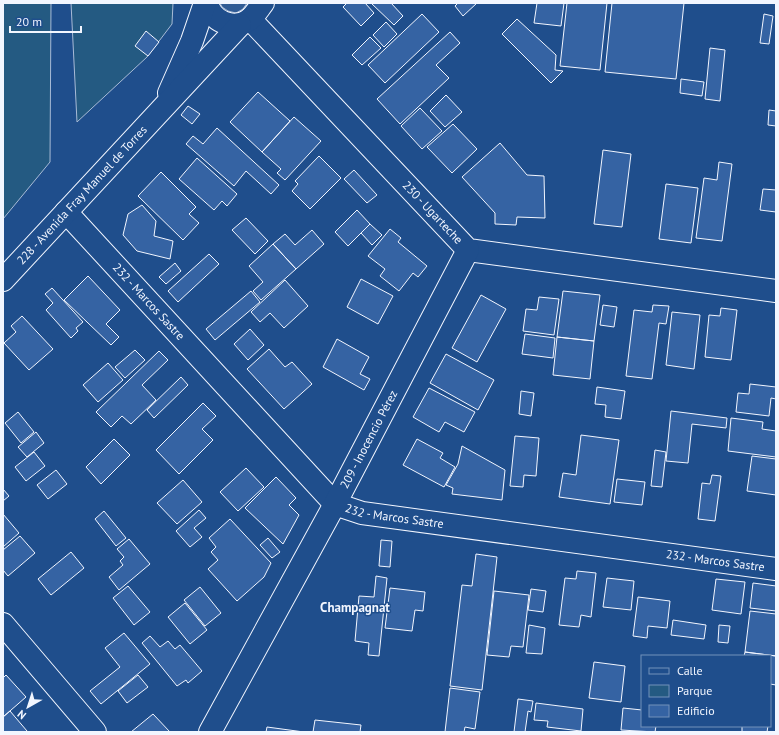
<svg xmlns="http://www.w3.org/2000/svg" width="779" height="735" viewBox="0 0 779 735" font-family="'PT Sans',sans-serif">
<rect width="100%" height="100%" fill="#1f4e8c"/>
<!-- green -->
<path fill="#245a82" stroke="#a8bbd7" d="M 3,3 L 51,3 L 50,162 L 3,219 Z
M 71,3 L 173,3 L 172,24 L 147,57 L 77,122 Z"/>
<!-- parking -->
<path fill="#305b95" stroke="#a8bbd7" d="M 220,3 L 247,3 L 243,9 L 236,13 L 228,11 L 222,7 Z"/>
<!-- building -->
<path fill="#3563a3" stroke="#f2f6ff" d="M 347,3 L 365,3 L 374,13 L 361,26 L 343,7 Z
M 371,3 L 391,3 L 403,16 L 394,25 Z
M 458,3 L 477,3 L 463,16 L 455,6 Z
M 537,3 L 564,3 L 561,26 L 534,23 Z
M 567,3 L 607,3 L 600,70 L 560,66 Z
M 612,3 L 684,3 L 676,79 L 605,72 Z
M 422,14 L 439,32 L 385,83 L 368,65 Z
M 764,14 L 773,16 L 769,44 L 760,43 Z
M 517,19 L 556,55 L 555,70 L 563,71 L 551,83 L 502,34 Z
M 386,22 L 397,34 L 384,47 L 373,35 Z
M 146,31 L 159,42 L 148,56 L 135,46 Z
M 450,32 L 460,43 L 436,65 L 449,78 L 400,124 L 377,99 Z
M 370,37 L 381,48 L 362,65 L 352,55 Z
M 710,48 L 725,50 L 720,101 L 705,99 Z
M 681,79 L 704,82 L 702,96 L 680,93 Z
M 258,92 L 290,121 L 262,152 L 230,122 Z
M 446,95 L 462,112 L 445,127 L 430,111 Z
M 188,106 L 200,114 L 192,124 L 181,115 Z
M 420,108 L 442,131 L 422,149 L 401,126 Z
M 769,110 L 776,111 L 776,126 L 768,125 Z
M 294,117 L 321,141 L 285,180 L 277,173 L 281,169 L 262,152 Z
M 453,124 L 477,149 L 452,173 L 427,147 Z
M 217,128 L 279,185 L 271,194 L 246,171 L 234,186 L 186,144 L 193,136 L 203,144 Z
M 500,143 L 527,175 L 544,176 L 545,218 L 517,217 L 516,225 L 495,224 L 495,213 L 462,177 Z
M 603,150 L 631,154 L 622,227 L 594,224 Z
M 319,156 L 341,178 L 310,209 L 292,191 L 298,184 L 295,181 Z
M 197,158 L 237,194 L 227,206 L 222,201 L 214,210 L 179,179 Z
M 719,162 L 732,164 L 722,241 L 696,238 L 704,178 L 717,180 Z
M 354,170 L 377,195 L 367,203 L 344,179 Z
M 161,172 L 196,207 L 189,214 L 199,223 L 183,240 L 138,196 Z
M 666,184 L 698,188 L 691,243 L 659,239 Z
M 763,189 L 776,190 L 776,212 L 760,210 Z
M 142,205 L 156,221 L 154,236 L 173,241 L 170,259 L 137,251 L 123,235 L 128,214 Z
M 357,210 L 370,224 L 348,246 L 335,232 Z
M 246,218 L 268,241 L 255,254 L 232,230 Z
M 370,224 L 382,235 L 372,245 L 361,233 Z
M 390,229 L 401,238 L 398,242 L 427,266 L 418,277 L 413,273 L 399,291 L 380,276 L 385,269 L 368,256 Z
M 312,230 L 324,244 L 296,269 L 273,244 L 285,234 L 295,245 Z
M 273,244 L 296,269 L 261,300 L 253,291 L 263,282 L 249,266 Z
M 209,254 L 219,264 L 178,302 L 168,291 Z
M 175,263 L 181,271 L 166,284 L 159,277 Z
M 88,276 L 120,310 L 106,324 L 119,337 L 111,345 L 64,300 Z
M 361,279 L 393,296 L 378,324 L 347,307 Z
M 285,280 L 308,306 L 284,328 L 270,313 L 260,322 L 251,312 Z
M 52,288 L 83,322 L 76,328 L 78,331 L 71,338 L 46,310 L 53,303 L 45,294 Z
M 251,291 L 260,302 L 215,340 L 206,329 Z
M 563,291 L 600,295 L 594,341 L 557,337 Z
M 481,295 L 506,309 L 477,362 L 452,348 Z
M 539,297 L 559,299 L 554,335 L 523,331 L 526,309 L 537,310 Z
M 603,305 L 617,307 L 614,327 L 600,325 Z
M 653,305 L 669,306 L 666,324 L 659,323 L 652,379 L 626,376 L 634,310 L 652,312 Z
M 721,308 L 737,310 L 731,360 L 705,357 L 709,315 L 720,316 Z
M 672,312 L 700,315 L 694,369 L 666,365 Z
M 22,316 L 53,349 L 29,370 L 4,343 L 16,332 L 11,326 Z
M 250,329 L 264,345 L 248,360 L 234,344 Z
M 525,334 L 555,338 L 553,358 L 522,354 Z
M 557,337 L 594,341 L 590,379 L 553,375 Z
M 337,339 L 369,357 L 360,374 L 370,379 L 364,390 L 323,367 Z
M 269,349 L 285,367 L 292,362 L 312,384 L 284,409 L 247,369 Z
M 135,350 L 145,360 L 125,378 L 115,367 Z
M 159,351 L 168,360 L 142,385 L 156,400 L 131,424 L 122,416 L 111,427 L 96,412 Z
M 446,354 L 494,380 L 478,410 L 430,383 Z
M 108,363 L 123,380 L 98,402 L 83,385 Z
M 181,377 L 188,385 L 154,418 L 147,410 Z
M 750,384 L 776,387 L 776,399 L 771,398 L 769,416 L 736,412 L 738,393 L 749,394 Z
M 597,387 L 625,391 L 621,419 L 605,417 L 606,405 L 595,404 Z
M 429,388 L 475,412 L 464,432 L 445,422 L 439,432 L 413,417 Z
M 521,391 L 534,393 L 531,416 L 519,414 Z
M 203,403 L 216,416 L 202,429 L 213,440 L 179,474 L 156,450 Z
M 671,411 L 727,418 L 726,428 L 692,424 L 688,463 L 666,461 Z
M 18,412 L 34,432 L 21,443 L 5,423 Z
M 731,418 L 763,422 L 762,429 L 776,431 L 776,457 L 728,451 Z
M 36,432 L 44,443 L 27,457 L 18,447 Z
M 581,435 L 619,440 L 610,504 L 559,497 L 563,473 L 576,475 Z
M 515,436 L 539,438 L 536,476 L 524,475 L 523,487 L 510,486 Z
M 114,439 L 130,455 L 101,484 L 86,467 Z
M 417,439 L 443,453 L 440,458 L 455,467 L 444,487 L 403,465 Z
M 462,446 L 505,470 L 502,500 L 452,494 L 453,488 L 446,485 L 458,464 Z
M 655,450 L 666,452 L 662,487 L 651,486 Z
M 34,452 L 45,466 L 26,481 L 15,467 Z
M 752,456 L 776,459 L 776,495 L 747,491 Z
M 246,468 L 264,487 L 238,511 L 220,492 Z
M 56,470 L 67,484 L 48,499 L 37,485 Z
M 712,475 L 721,476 L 715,521 L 698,519 L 702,483 L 710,484 Z
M 276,477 L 296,498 L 289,505 L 299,515 L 283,544 L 245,508 Z
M 617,479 L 645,482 L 642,505 L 614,502 Z
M 183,480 L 202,502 L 177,524 L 157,503 Z
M 3,489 L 9,496 L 3,501 Z
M 199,510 L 206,518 L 194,528 L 202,537 L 190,547 L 176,531 Z
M 104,511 L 126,538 L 116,546 L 95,519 Z
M 3,514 L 19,533 L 3,547 Z
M 230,519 L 271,563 L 264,577 L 237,601 L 208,569 L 218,560 L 211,552 L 216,547 L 209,538 Z
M 20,536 L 35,553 L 8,576 L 3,570 L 3,550 Z
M 268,538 L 280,552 L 272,558 L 260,545 Z
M 129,539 L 150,564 L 119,590 L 109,577 L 123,565 L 120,561 L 124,557 L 117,549 Z
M 381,540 L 392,541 L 390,567 L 379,566 Z
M 71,552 L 84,568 L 51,595 L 38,579 Z
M 476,554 L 497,557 L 482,690 L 450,686 L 462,585 L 472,586 Z
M 577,571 L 596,573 L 591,617 L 581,615 L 579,627 L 559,625 L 565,578 L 576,579 Z
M 376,576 L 387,578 L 379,656 L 368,655 L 369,643 L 355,641 L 359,596 L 374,597 Z
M 607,578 L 634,581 L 631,610 L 603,607 Z
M 716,579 L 745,582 L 741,614 L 712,610 Z
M 753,583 L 776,586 L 776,611 L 750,608 Z
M 128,586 L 150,612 L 134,625 L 113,598 Z
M 200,587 L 221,613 L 205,626 L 184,600 Z
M 390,588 L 425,592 L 423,611 L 415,610 L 412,631 L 385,628 Z
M 531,589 L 546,591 L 543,612 L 528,610 Z
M 494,591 L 529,595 L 523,647 L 511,646 L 509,657 L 487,655 Z
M 638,597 L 670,601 L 667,628 L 648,626 L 647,638 L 633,636 Z
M 185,603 L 207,630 L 190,644 L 168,617 Z
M 750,611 L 776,614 L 776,656 L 745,652 Z
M 673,620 L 706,625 L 704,639 L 671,635 Z
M 529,625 L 545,628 L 542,654 L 526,653 Z
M 719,625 L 730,626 L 728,643 L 718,642 Z
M 124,633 L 150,664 L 101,704 L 90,691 L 120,667 L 105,648 Z
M 150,636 L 160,647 L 168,641 L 175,649 L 180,645 L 202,671 L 188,683 L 186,680 L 177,686 L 142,643 Z
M 745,652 L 776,656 L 776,685 L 770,684 L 770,656 L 744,656 Z
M 594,662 L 625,666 L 621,702 L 589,698 Z
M 6,675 L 26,697 L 3,717 L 3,678 Z
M 138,675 L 148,687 L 127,703 L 118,691 Z
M 450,688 L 480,692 L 475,729 L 465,727 L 464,732 L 445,732 Z
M 518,699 L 533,701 L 531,712 L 528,711 L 525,732 L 514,732 Z
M 536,703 L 583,709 L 581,731 L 547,727 L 548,721 L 534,720 Z
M 623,708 L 642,710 L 642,726 L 656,726 L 655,732 L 621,730 Z
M 10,711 L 27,731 L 25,732 L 3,732 L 3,717 Z
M 153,714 L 170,732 L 131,732 Z
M 315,720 L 361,725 L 360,732 L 313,732 Z
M 742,726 L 768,726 L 767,732 L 742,732 Z
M 267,727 L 304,732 L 266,732 Z"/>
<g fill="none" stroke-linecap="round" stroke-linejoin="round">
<!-- minor casing -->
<g stroke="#f2f6ff" stroke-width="24">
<g id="minor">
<path id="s1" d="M 250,19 L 468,250 L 776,291"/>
<path id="s2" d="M 66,212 L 335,504 L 362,513 L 776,569"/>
<path d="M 3,624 L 95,732"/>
<path id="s3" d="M 210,732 L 335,504 L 468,250"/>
</g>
</g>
<!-- major casing -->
<g stroke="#f2f6ff" stroke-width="24">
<g id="major">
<path d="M 207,3 C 211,21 233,31 249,20 C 254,16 259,8 263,3"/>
<path d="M 169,93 L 192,41 L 205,3"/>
<path id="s4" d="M 3,280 L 240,25"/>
</g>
</g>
<!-- minor -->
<use href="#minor" stroke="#1f4e8c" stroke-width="22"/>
<!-- major -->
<use href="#major" stroke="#1f4e8c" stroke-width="22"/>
</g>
<g text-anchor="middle" stroke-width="3" stroke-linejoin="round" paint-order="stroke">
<!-- street labels -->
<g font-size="12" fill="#f2f6ff" stroke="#1f4e8c">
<text dy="4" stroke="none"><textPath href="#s4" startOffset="116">228 - Avenida Fray Manuel de Torres</textPath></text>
<text dy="4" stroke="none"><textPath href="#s1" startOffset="266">230 - Ugarteche</textPath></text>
<text dy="4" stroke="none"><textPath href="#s2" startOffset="122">232 - Marcos Sastre</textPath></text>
<text dy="4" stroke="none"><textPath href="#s3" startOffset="333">209 - Inocencio Pérez</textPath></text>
<text dy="4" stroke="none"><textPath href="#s2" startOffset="458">232 - Marcos Sastre</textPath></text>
<text dy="4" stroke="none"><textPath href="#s2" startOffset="782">232 - Marcos Sastre</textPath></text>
</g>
<!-- neighbourhood labels -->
<g font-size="13" font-weight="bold" fill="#f2f6ff" stroke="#1f4e8c">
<text x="355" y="612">Champagnat</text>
</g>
</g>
<!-- border -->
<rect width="779" height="735" fill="none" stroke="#f2f6ff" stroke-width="8"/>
<!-- legend -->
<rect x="641" y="655" width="130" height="72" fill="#1f4e8c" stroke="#7391ba"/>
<rect x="649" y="668" width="20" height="6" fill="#1f4e8c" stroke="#7391ba"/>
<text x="677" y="675" font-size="12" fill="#f2f6ff">Calle</text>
<rect x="649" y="685" width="20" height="12" fill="#245a82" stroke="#7391ba"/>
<text x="677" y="695" font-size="12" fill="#f2f6ff">Parque</text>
<rect x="649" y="705" width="20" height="12" fill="#3563a3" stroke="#7391ba"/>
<text x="677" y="715" font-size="12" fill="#f2f6ff">Edificio</text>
<!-- north arrow -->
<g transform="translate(28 707) rotate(219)" stroke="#1f4e8c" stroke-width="3" paint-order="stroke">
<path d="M0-3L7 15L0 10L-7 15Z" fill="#f2f6ff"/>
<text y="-6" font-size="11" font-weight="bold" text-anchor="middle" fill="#f2f6ff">N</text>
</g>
<!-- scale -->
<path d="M10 26v6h71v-6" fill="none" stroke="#f2f6ff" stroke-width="2"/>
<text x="16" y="26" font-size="12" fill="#f2f6ff" stroke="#1f4e8c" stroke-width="3" paint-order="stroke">20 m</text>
</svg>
